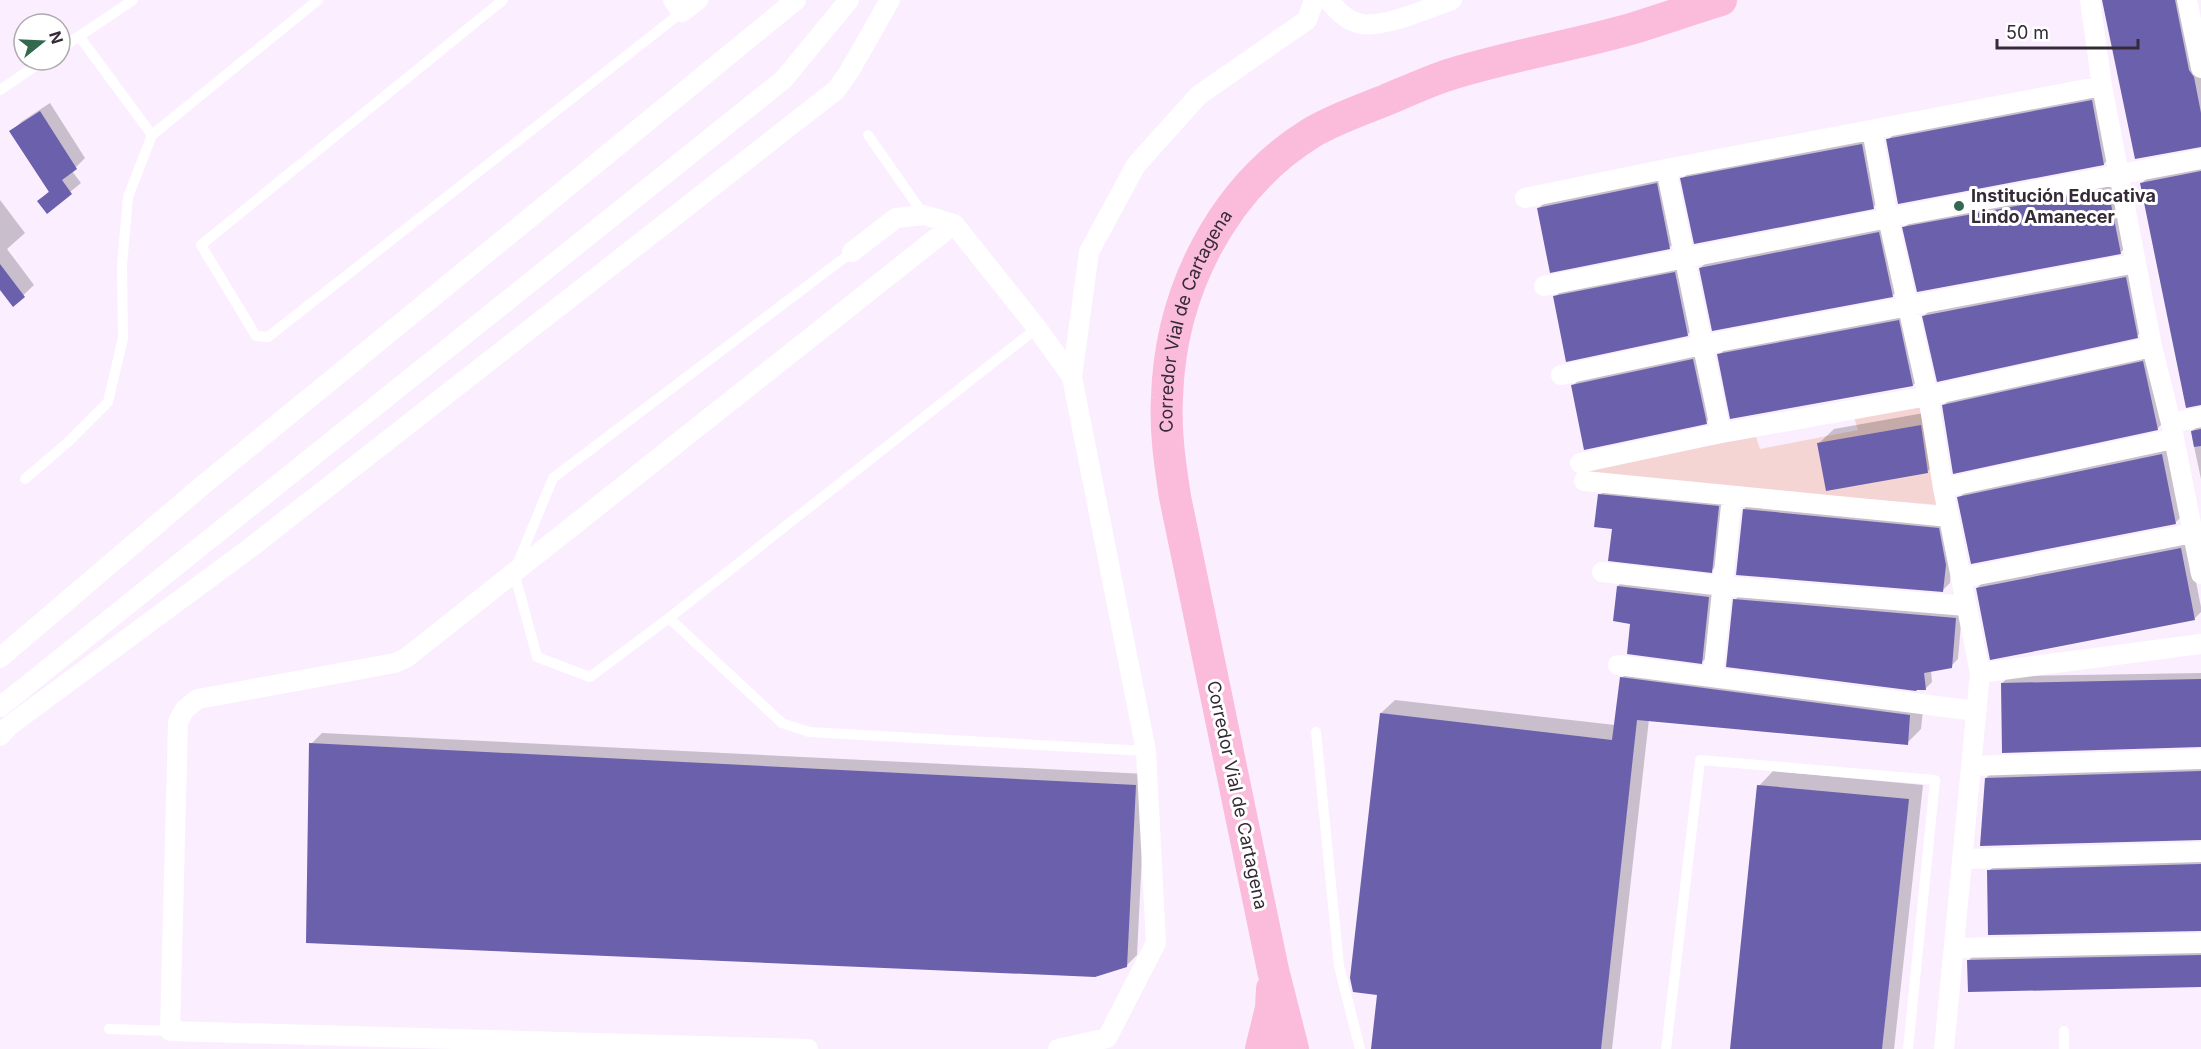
<svg xmlns="http://www.w3.org/2000/svg" width="2201" height="1049" viewBox="0 0 2201 1049" font-family="Inter,sans-serif">
<rect width="100%" height="100%" fill="#fbeeff"/>
<!-- green -->
<path fill="#f5d5d3" d="M 1920,405 L 1939,505 L 1583,475 L 1581,468 L 1756,437 L 1760,449 L 1858,430 L 1854,417 Z"/>
<!-- shadow -->
<path fill="#0003" d="M 2104,0 L 2183,0 L 2201,74 L 2201,146 Z
M 2098,94 L 2111,156 L 2104,164 L 1888,140 L 1895,133 Z
M 50,103 L 85,158 L 72,171 L 81,183 L 47,211 L 39,201 L 50,190 L 11,132 L 21,122 Z
M 1869,138 L 1881,200 L 1873,207 L 1682,179 L 1689,172 Z
M 2201,166 L 2201,404 L 2142,183 L 2149,176 Z
M 1664,177 L 1677,240 L 1670,247 L 1539,208 L 1546,201 Z
M 2115,182 L 2128,245 L 2121,252 L 1904,228 L 1911,221 Z
M 0,200 L 25,233 L 7,249 L 34,285 L 13,305 L 0,288 Z
M 1886,226 L 1900,288 L 1893,295 L 1713,329 L 1700,268 L 1708,261 Z
M 1682,266 L 1695,327 L 1688,334 L 1567,360 L 1555,297 L 1562,290 Z
M 2133,271 L 2144,329 L 2137,336 L 1924,316 L 1931,309 Z
M 1906,314 L 1920,378 L 1913,385 L 1732,417 L 1719,355 L 1726,348 Z
M 1700,353 L 1713,415 L 1706,422 L 1573,386 L 1580,378 Z
M 2150,355 L 2164,422 L 2157,429 L 1943,406 L 1950,399 Z
M 1935,411 L 1942,456 L 1928,471 L 1819,443 L 1834,429 Z
M 2201,424 L 2201,479 L 2191,432 Z
M 2168,447 L 2182,516 L 2175,523 L 1959,498 L 1966,491 Z
M 1607,488 L 1725,500 L 1718,564 L 1711,571 L 1613,528 L 1600,495 Z
M 1751,502 L 1945,521 L 1952,557 L 1950,583 L 1942,591 L 1744,509 Z
M 2188,541 L 2201,607 L 2201,612 L 2195,618 L 1977,588 L 1984,581 Z
M 1625,579 L 1716,590 L 1709,655 L 1702,662 L 1632,622 L 1618,586 Z
M 1742,592 L 1962,612 L 1958,659 L 1951,666 L 1931,670 L 1932,682 L 1925,689 L 1735,600 Z
M 1635,664 L 1924,701 L 1921,729 L 1907,743 L 1649,719 L 1612,1049 L 1372,1049 L 1378,994 L 1381,713 L 1395,700 L 1615,725 L 1622,678 Z
M 2201,673 L 2201,746 L 2002,683 L 2010,676 Z
M 322,733 L 1146,774 L 1137,955 L 1126,966 L 311,744 Z
M 2201,765 L 2201,838 L 1986,778 L 1993,771 Z
M 1773,771 L 1923,785 L 1894,1049 L 1731,1049 L 1759,786 Z
M 2201,858 L 2201,929 L 1989,871 L 1996,864 Z
M 2201,949 L 2201,985 L 1969,960 L 1976,953 Z"/>
<!-- building -->
<path fill="#6a60ac" d="M 2102,0 L 2175,0 L 2189,70 L 2194,77 L 2201,113 L 2201,147 L 2135,159 Z
M 2092,100 L 2104,165 L 1898,204 L 1886,139 Z
M 40,111 L 77,169 L 62,180 L 72,194 L 47,214 L 37,201 L 49,192 L 9,131 Z
M 1862,144 L 1874,209 L 1694,244 L 1680,178 Z
M 2201,171 L 2201,405 L 2186,408 L 2140,183 Z
M 1657,183 L 1670,249 L 1550,273 L 1537,208 Z
M 2108,189 L 2121,254 L 1917,292 L 1902,227 Z
M 1879,232 L 1893,297 L 1712,331 L 1699,268 Z
M 0,264 L 25,297 L 13,307 L 0,290 Z
M 1675,272 L 1688,336 L 1566,362 L 1553,296 Z
M 2126,277 L 2138,338 L 1937,382 L 1922,316 Z
M 1899,320 L 1913,386 L 1730,419 L 1717,354 Z
M 1693,359 L 1707,424 L 1584,450 L 1571,385 Z
M 2143,361 L 2158,430 L 1953,474 L 1942,405 Z
M 1921,425 L 1928,473 L 1826,491 L 1817,443 Z
M 2201,429 L 2201,446 L 2194,447 L 2191,431 Z
M 2162,454 L 2176,524 L 1971,564 L 1957,497 Z
M 1598,494 L 1719,506 L 1712,573 L 1608,561 L 1612,529 L 1594,527 Z
M 1743,509 L 1939,528 L 1946,565 L 1943,592 L 1736,575 Z
M 2181,548 L 2195,620 L 1990,660 L 1976,588 Z
M 1617,586 L 1709,597 L 1702,664 L 1627,654 L 1630,624 L 1613,621 Z
M 1733,599 L 1956,618 L 1952,668 L 1924,673 L 1926,690 L 1917,690 L 1916,691 L 1726,667 Z
M 1620,677 L 1910,715 L 1908,745 L 1637,720 L 1601,1049 L 1371,1049 L 1377,995 L 1353,992 L 1350,978 L 1380,713 L 1612,740 Z
M 2201,679 L 2201,747 L 2002,753 L 2001,683 Z
M 309,743 L 1136,785 L 1127,967 L 1095,977 L 306,943 Z
M 2201,771 L 2201,840 L 1980,846 L 1985,778 Z
M 1757,785 L 1909,799 L 1882,1049 L 1730,1049 Z
M 2201,864 L 2201,931 L 1988,935 L 1987,870 Z
M 2201,955 L 2201,987 L 1968,992 L 1967,960 Z"/>
<g fill="none" stroke-linecap="round" stroke-linejoin="round">
<!-- lane -->
<path stroke="#fff" stroke-width="10" d="M 503,0 L 201,245 L 256,336 L 268,337 L 682,12
M 79,36 L 152,135
M 60,49 L 133,0
M 0,90 L 44,60
M 868,135 L 924,215
M 852,252 L 553,478 L 514,572 L 537,657 L 590,677 L 669,618 L 1037,328
M 25,479 L 68,442 L 108,402 L 123,338 L 122,265 L 128,197 L 152,135 L 318,0
M 669,618 L 782,723 L 809,732 L 1146,751
M 1316,732 L 1339,966 L 1360,1049
M 109,1029 L 170,1031
M 1666,1049 L 1700,760 L 1935,780 L 1908,1049
M 2064,1049 L 2064,1031"/>
<!-- street -->
<path stroke="#fff" stroke-width="20" d="M 673,0 L 682,12 L 698,0
M 1328,0 C 1337,10 1347,22 1362,24 C 1384,28 1429,8 1452,0
M 2090,0 L 2102,86 L 2152,347 L 2171,423 L 2201,574
M 2187,0 L 2201,68
M 1872,130 L 1888,218 L 1928,396 L 1943,488 L 1980,673 L 1944,1049
M 1666,169 L 1721,433
M 1525,198 L 1666,169 L 2102,86
M 852,252 L 896,218 L 924,215 L 954,224 L 1037,328 L 1072,377 L 1146,751 L 1156,943 L 1107,1038 L 1058,1049
M 1544,286 L 1888,218 L 2201,159
M 1561,375 L 1702,345 L 2136,263
M 1072,377 L 1089,252 L 1136,165 L 1199,95 L 1307,20 L 1314,0
M 2171,423 L 2201,417
M 1580,463 L 1721,433 L 1928,396 L 2152,347
M 1584,481 L 1949,517
M 1943,488 L 2173,439
M 1602,572 L 1723,586 L 1966,606
M 1962,578 L 2193,533
M 0,658 L 203,485 L 796,0
M 1618,665 L 1976,711
M 1980,673 L 2201,644
M 1713,677 L 1732,496
M 0,707 L 784,79 L 849,0
M 0,736 L 9,726 L 250,548 L 836,90 L 849,72 L 890,0
M 1972,766 L 2201,759
M 1963,859 L 2201,852
M 1955,948 L 2201,943
M 808,1049 L 170,1031 L 178,722 L 185,709 L 198,699 L 395,663 L 406,658 L 954,224"/>
<!-- primary -->
<g stroke="#fbbbda" stroke-width="32">
<path d="M 1261,1049 L 1271,1008 L 1272,989"/>
<path id="s1" d="M 1293,1049 L 1273,970 L 1175,497 C 1170,464 1165,431 1167,398 C 1170,293 1221,189 1311,133 C 1334,119 1361,110 1386,100 C 1405,92 1425,83 1445,76 C 1507,56 1572,46 1634,28 C 1663,19 1692,9 1721,0"/>
</g>
</g>
<!-- markers -->
<circle fill="#33694f" stroke="#fff" stroke-width="2" cx="1959" cy="206" r="6"/>
<g text-anchor="middle" stroke-width="6" stroke-linejoin="round" paint-order="stroke">
<!-- poi labels -->
<g font-size="18" font-weight="bold" fill="#342b36" stroke="#fff" text-anchor="start">
<text x="1971" y="202">Institución Educativa<tspan x="1971" dy="21">Lindo Amanecer</tspan></text>
</g>
<!-- street labels -->
<g font-size="18" fill="#342b36" stroke="#fff">
<text dy="6" stroke="none"><textPath href="#s1" startOffset="746">Corredor Vial de Cartagena</textPath></text>
<text transform="translate(1237 795) rotate(78)" y="6">Corredor Vial de Cartagena</text>
</g>
</g>
<!-- north arrow -->
<g transform="translate(42 42) rotate(72)"><circle r="28" fill="#ffffff" stroke="#aeaaaf" stroke-width="1.5"/>
<path d="M0-4.5L10 22L0 15L-10 22Z" fill="#33694f"/>
<text y="-9" font-size="16" font-weight="bold" text-anchor="middle" fill="#342b36">N</text>
</g>
<!-- scale -->
<path d="M1997 39v9h141v-9" fill="none" stroke="#342b36" stroke-width="3"/>
<text x="2006" y="39" font-size="18" fill="#342b36" stroke="#ffffff" stroke-width="4.5" paint-order="stroke">50 m</text>
</svg>
